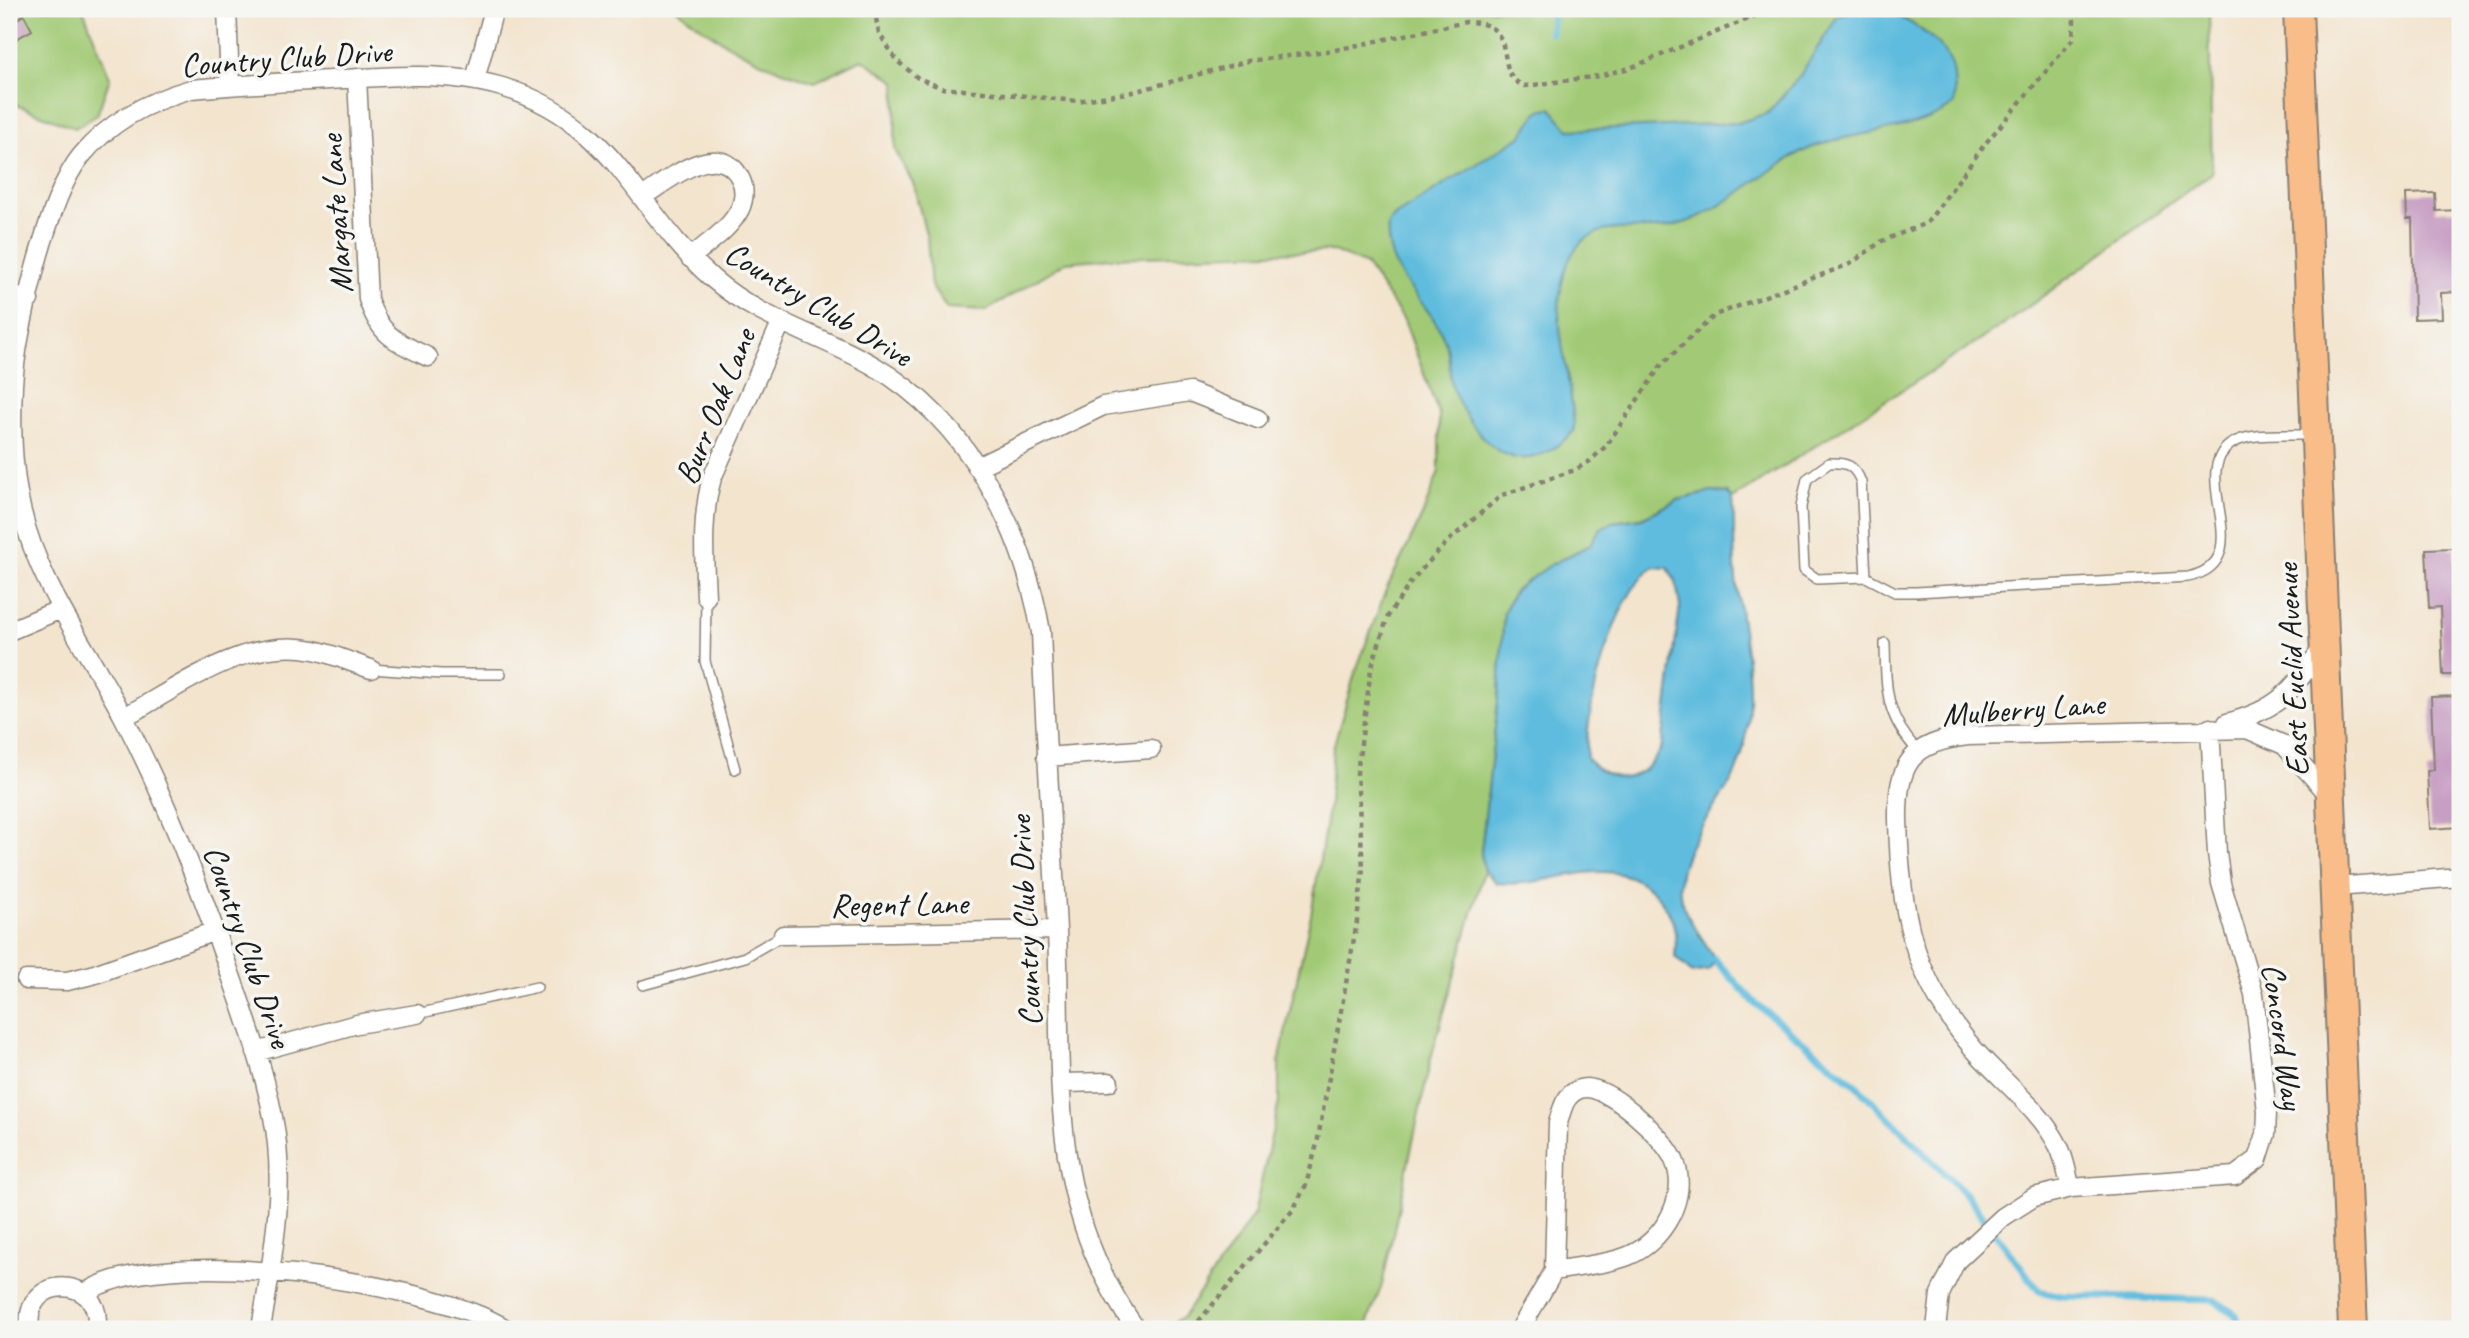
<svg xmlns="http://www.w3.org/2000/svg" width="2469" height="1338" viewBox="0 0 2469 1338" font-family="Caveat,sans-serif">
<rect width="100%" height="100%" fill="#f6f6f2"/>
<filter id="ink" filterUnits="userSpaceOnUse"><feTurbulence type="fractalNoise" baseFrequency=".0143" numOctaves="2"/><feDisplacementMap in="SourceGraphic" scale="14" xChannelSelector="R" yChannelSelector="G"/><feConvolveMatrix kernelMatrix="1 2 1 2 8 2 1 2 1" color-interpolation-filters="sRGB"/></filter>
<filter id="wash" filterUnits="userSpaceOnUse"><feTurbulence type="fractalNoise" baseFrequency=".00686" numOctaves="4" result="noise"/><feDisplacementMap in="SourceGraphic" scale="28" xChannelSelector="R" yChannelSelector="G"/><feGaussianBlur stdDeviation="1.57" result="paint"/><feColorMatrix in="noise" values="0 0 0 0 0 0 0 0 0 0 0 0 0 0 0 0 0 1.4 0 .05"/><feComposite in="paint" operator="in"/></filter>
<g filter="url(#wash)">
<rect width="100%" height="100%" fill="#f3e4ce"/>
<!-- green -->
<path fill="#a2ca76" stroke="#5f7349" stroke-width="2" d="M 9,9 L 83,9 L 110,78 L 97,115 L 75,128 L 9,102 Z
M 677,9 L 2209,9 L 2212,173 L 2006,323 L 1733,499 L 1727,493 L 1712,492 L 1678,500 L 1642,518 L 1612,522 L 1600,529 L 1590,545 L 1552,564 L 1515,590 L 1504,612 L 1499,692 L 1481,852 L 1484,871 L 1431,1058 L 1382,1285 L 1365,1329 L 1161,1329 L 1183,1317 L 1254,1214 L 1279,1102 L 1279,1061 L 1311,915 L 1329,803 L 1333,748 L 1355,673 L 1386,590 L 1422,516 L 1439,471 L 1439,415 L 1404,320 L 1366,265 L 1334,251 L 1111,258 L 1066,262 L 986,311 L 947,309 L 931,286 L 927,238 L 913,183 L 895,150 L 896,82 L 862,59 L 815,82 C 762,66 720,44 677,9 Z"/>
<!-- water -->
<path fill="#5fbcde" stroke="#3e6c7d" stroke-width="2" fill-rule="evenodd" d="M 1880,9 C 1904,16 1944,40 1952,66 C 1956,79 1955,93 1954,105 C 1914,134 1858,129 1813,147 C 1763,167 1723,216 1669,227 C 1630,234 1587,215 1568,263 C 1545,318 1574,375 1574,431 C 1560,445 1539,461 1517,458 C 1488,454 1462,414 1453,389 C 1448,374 1451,356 1445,341 C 1428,297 1383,277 1388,223 L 1396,215 L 1521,136 C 1533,124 1531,109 1551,108 L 1569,130 L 1738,123 L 1768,113 L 1799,77 L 1837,17 L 1855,10 Z
M 1712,492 L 1727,493 L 1733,499 C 1735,525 1733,552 1736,579 C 1741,624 1753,675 1748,721 C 1746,742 1741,763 1731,782 C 1710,815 1667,864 1683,906 C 1691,926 1707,942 1715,961 L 1709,970 L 1692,973 L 1675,957 C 1678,933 1674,915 1658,897 C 1613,846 1549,890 1497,883 L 1484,871 L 1481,853 L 1499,692 L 1504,612 L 1515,590 L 1552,564 L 1590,545 L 1600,529 L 1612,522 L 1642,518 L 1678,500 ZM 1653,567 L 1668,568 L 1676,582 L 1680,606 L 1662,746 C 1645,782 1615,788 1587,759 C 1584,711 1613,595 1653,567 Z"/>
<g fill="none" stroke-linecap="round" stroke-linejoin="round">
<!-- stream -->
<path stroke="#5fbcde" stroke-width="7" d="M 1551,33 L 1553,9
M 1714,959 L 1754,1002 L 1856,1085 L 1967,1196 L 2039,1291 L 2062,1296 L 2214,1300 L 2236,1315 L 2241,1329"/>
</g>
<g id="blocks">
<!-- building -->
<path fill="#c79fc3" d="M 24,15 L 32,30 L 9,43 L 9,24 Z
M 2435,193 L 2436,211 L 2460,210 L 2460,292 L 2441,293 L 2442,318 L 2414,319 L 2412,219 L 2407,219 L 2406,194 Z
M 2454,548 L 2455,573 L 2460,573 L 2460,675 L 2443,675 L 2440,607 L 2429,608 L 2426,549 Z
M 2460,696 L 2460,827 L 2430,829 L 2427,771 L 2434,770 L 2431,697 Z"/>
</g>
</g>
<g filter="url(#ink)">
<use href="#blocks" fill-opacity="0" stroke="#888075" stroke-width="2"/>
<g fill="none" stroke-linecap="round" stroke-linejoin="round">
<!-- service casing -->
<g stroke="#888075" stroke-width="12">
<path id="service" d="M 1866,577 L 1861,482 C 1855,466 1847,462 1829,463 L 1807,479 L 1801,507 L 1804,570 L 1817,579 L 1866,577 L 1895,592 L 1916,592 L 2188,577 C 2262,561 2186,475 2231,444 C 2250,431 2288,436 2311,435
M 706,597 L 705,661 L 735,769
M 1885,643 C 1886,689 1885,716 1918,751
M 371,669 L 441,674 L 501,674
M 643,985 L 745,957 L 783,935
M 417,1014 L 537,987"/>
</g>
<!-- minor casing -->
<g stroke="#888075" stroke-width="21">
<path id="minor" d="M 227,9 L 230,85
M 357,78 L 368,299 C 380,336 395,341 428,357
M 475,80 L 494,9
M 644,196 C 668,180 719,137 740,178 C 746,189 744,204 737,214 C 727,231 705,245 690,258
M 9,295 L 29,300
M 977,467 L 1103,406 L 1190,392 L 1258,419
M 706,597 C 704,556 701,517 712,478 L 781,323
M 9,631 L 61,609
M 124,717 C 180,687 246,635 314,650 C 333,654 352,663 371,669
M 2227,723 C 2283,708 2291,690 2325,645
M 1046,757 L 1151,749
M 2336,887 L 2460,877
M 783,935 L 1057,930
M 26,980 L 67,981 L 92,975 L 215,931
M 256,1052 L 357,1024 L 417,1014
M 1061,1083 L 1109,1082
M 2071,1188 C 2067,1175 2065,1159 2059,1147 C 2040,1108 2000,1080 1972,1047 C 1911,974 1900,911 1898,819 C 1897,764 1911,742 1968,736 L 2247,729 L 2284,745 L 2331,797
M 84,1294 C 155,1241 433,1282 506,1329
M 30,1329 C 22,1272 106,1275 96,1329
M 261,1329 C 272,1261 287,1186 273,1117 C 263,1064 243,1010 225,959 C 196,877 164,795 124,718 C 88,649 38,585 21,508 C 12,469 11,425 13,385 C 16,332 48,196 81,156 C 110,121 149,101 191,89 C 238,85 284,82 330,80 C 387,76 447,71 502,87 C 617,122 634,210 713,279 C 760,320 821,335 874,366 C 969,422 1023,528 1041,632 C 1045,731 1052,831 1057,930 C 1063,1077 1045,1202 1136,1329
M 1520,1329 L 1554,1271 L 1558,1123 C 1562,1109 1565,1094 1580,1089 C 1605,1080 1665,1138 1674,1160 C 1690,1196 1663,1242 1628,1256 C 1606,1265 1578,1266 1554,1271
M 1936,1329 L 1940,1294 L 1956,1261 L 2003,1217 L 2034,1197 L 2071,1188 L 2235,1176 L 2258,1159 L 2266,1134 L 2267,1112 L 2254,994 L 2221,883 L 2217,853 L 2210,728"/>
</g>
<!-- primary casing -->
<g stroke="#888075" stroke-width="32">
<path id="primary" d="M 2298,9 L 2353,1329"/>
</g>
<!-- path -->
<path stroke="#888075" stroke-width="4.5" stroke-dasharray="5 5" stroke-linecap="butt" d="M 874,9 L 879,33 L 896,60 L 918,78 L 942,88 L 1077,101 L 1133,92 L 1248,61 L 1335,50 L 1466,22 C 1525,22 1489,77 1526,86 L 1599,76 L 1630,68 L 1772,9
M 1192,1329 L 1293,1210 L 1306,1185 L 1317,1144 L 1357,922 L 1363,868 L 1357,773 L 1371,669 L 1388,616 L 1413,579 L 1448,541 L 1502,495 L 1575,470 L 1590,461 L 1606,446 L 1662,364 L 1715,315 L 1850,264 L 1882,241 L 1927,223 L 1985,144 L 2073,39 L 2074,20 L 2071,9"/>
<!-- service -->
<use href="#service" stroke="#fff" stroke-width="9"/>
<!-- minor -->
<use href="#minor" stroke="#fff" stroke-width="18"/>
<!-- primary -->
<use href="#primary" stroke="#f8bd88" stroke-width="28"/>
</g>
</g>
<g text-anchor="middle" stroke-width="7" stroke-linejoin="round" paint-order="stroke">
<!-- street labels -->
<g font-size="33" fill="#1c1c1c" stroke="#f6f6f2">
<text transform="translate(286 57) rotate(-4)" y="12">Country Club Drive</text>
<text transform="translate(335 214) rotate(-94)" y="12">Margate Lane</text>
<text transform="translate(819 303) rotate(31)" y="12">Country Club Drive</text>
<text transform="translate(714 406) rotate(-68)" y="12">Burr Oak Lane</text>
<text transform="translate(2291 670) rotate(-93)" y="12">East Euclid Avenue</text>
<text transform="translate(2023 708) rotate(-4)" y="12">Mulberry Lane</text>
<text transform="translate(899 903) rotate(-1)" y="12">Regent Lane</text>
<text transform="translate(1024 921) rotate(-93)" y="12">Country Club Drive</text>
<text transform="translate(249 946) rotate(71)" y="12">Country Club Drive</text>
<text transform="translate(2284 1036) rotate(82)" y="12">Concord Way</text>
</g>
</g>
<!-- margin -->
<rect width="2469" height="1338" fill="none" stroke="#f6f6f2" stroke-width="35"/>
</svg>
